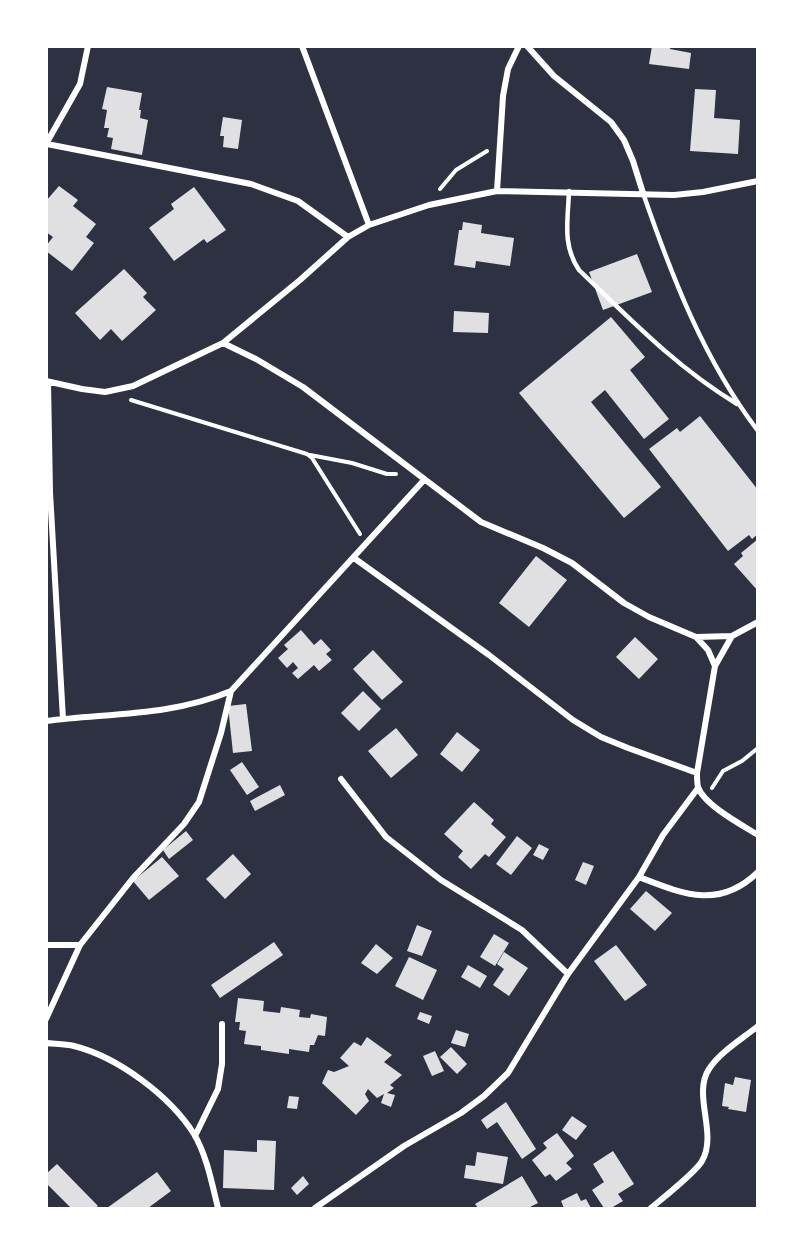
<svg xmlns="http://www.w3.org/2000/svg" width="804" height="1255" viewBox="0 0 804 1255" font-family="Figtree,sans-serif">
<rect width="100%" height="100%" fill="#2d3142"/>
<!-- building -->
<path fill="#e0e0e3" d="M 652,46 L 670,46 L 670,49 L 691,53 L 689,69 L 649,64 Z
M 107,87 L 142,93 L 139,110 L 141,110 L 140,118 L 148,120 L 142,155 L 111,149 L 113,138 L 107,137 L 109,128 L 104,128 L 107,110 L 102,109 Z
M 695,89 L 716,90 L 714,118 L 740,120 L 738,154 L 690,151 Z
M 223,117 L 242,120 L 238,149 L 223,147 L 224,136 L 220,136 Z
M 59,186 L 78,200 L 73,206 L 96,224 L 86,237 L 94,243 L 72,271 L 46,251 L 46,246 L 53,237 L 46,232 L 48,228 L 46,201 Z
M 194,187 L 226,230 L 207,243 L 204,239 L 174,261 L 149,228 L 174,209 L 171,204 Z
M 463,222 L 482,225 L 481,233 L 514,238 L 510,266 L 476,261 L 475,268 L 454,265 L 459,230 L 462,230 Z
M 637,254 L 652,292 L 603,310 L 589,272 Z
M 124,269 L 147,293 L 143,297 L 156,310 L 122,341 L 111,329 L 100,340 L 75,313 Z
M 454,311 L 489,313 L 488,333 L 453,332 Z
M 611,317 L 645,357 L 630,370 L 669,419 L 644,439 L 605,390 L 591,402 L 661,487 L 624,518 L 519,393 Z
M 700,416 L 758,490 L 758,534 L 752,539 L 749,535 L 728,551 L 649,449 L 677,428 L 680,432 Z
M 758,539 L 758,591 L 734,564 L 743,556 L 741,553 Z
M 536,556 L 567,580 L 529,627 L 499,603 Z
M 301,630 L 314,645 L 321,639 L 331,650 L 326,654 L 332,660 L 319,671 L 314,665 L 298,679 L 292,673 L 298,668 L 293,662 L 287,668 L 278,658 L 288,649 L 284,645 Z
M 635,637 L 658,659 L 639,679 L 616,657 Z
M 373,650 L 403,682 L 382,700 L 353,669 Z
M 363,691 L 381,709 L 359,731 L 341,713 Z
M 246,704 L 252,751 L 233,753 L 228,706 Z
M 396,728 L 418,755 L 391,778 L 368,751 Z
M 457,732 L 480,750 L 462,772 L 440,754 Z
M 242,762 L 259,787 L 247,795 L 230,770 Z
M 280,785 L 285,795 L 255,811 L 250,801 Z
M 474,802 L 494,820 L 491,824 L 506,837 L 489,857 L 485,854 L 471,869 L 458,857 L 463,851 L 444,834 Z
M 186,831 L 193,840 L 169,859 L 163,850 Z
M 517,836 L 532,848 L 511,875 L 496,864 Z
M 539,844 L 549,849 L 543,860 L 533,855 Z
M 233,854 L 251,874 L 225,899 L 206,879 Z
M 162,857 L 179,876 L 149,900 L 133,881 Z
M 583,862 L 594,866 L 586,885 L 575,880 Z
M 646,891 L 672,913 L 655,931 L 630,909 Z
M 417,925 L 432,931 L 422,956 L 407,951 Z
M 494,934 L 509,943 L 495,966 L 480,957 Z
M 274,942 L 283,955 L 220,998 L 211,985 Z
M 376,944 L 393,958 L 377,974 L 361,963 Z
M 616,945 L 647,985 L 625,1001 L 594,961 Z
M 504,952 L 528,968 L 509,996 L 493,985 L 504,969 L 497,964 Z
M 409,957 L 437,970 L 423,1000 L 395,986 Z
M 468,965 L 487,976 L 480,988 L 461,977 Z
M 238,998 L 264,1001 L 263,1011 L 280,1013 L 281,1007 L 300,1010 L 299,1017 L 310,1018 L 311,1014 L 327,1017 L 325,1036 L 318,1035 L 314,1045 L 310,1045 L 309,1052 L 289,1049 L 289,1054 L 261,1050 L 261,1046 L 244,1044 L 246,1031 L 239,1030 L 240,1022 L 235,1022 Z
M 420,1012 L 432,1016 L 429,1024 L 417,1019 Z
M 456,1030 L 469,1034 L 465,1047 L 451,1043 Z
M 367,1037 L 392,1055 L 384,1062 L 402,1075 L 390,1085 L 394,1088 L 387,1093 L 395,1095 L 391,1107 L 381,1103 L 384,1094 L 377,1098 L 368,1089 L 365,1094 L 369,1101 L 356,1115 L 322,1083 L 328,1070 L 334,1072 L 349,1066 L 340,1058 L 354,1042 L 361,1046 Z
M 451,1047 L 467,1064 L 457,1074 L 440,1057 Z
M 435,1051 L 444,1071 L 432,1076 L 423,1056 Z
M 735,1077 L 751,1080 L 746,1112 L 728,1109 L 729,1107 L 722,1106 L 725,1083 L 733,1085 Z
M 289,1096 L 299,1097 L 297,1109 L 287,1108 Z
M 506,1102 L 536,1149 L 522,1159 L 497,1122 L 487,1129 L 481,1120 Z
M 572,1116 L 587,1126 L 576,1140 L 562,1130 Z
M 557,1133 L 574,1156 L 566,1163 L 572,1169 L 556,1181 L 550,1174 L 545,1177 L 532,1160 L 547,1148 L 543,1143 Z
M 257,1140 L 276,1141 L 274,1190 L 223,1188 L 224,1150 L 257,1152 Z
M 613,1151 L 634,1184 L 618,1194 L 623,1201 L 611,1208 L 604,1208 L 592,1190 L 604,1182 L 593,1164 Z
M 477,1152 L 508,1157 L 503,1184 L 464,1178 L 466,1165 L 475,1166 Z
M 57,1164 L 98,1206 L 95,1208 L 71,1208 L 46,1183 L 46,1174 Z
M 157,1172 L 171,1191 L 148,1208 L 107,1208 Z
M 303,1176 L 309,1184 L 297,1195 L 291,1188 Z
M 522,1176 L 538,1203 L 528,1208 L 478,1208 L 475,1204 Z
M 577,1193 L 581,1201 L 586,1199 L 591,1208 L 564,1208 L 561,1201 Z"/>
<g fill="none" stroke-linecap="round" stroke-linejoin="round">
<!-- path -->
<path stroke="#fff" stroke-width="4" d="M 440,189 L 456,170 L 487,151
M 131,400 L 307,454 L 312,458 L 360,534
M 310,455 L 352,463 L 387,474 L 396,474
M 712,788 L 723,771 L 742,761 L 758,748"/>
<!-- service -->
<path stroke="#fff" stroke-width="4.5" d="M 569,191 C 568,220 562,245 579,270 C 630,319 676,367 737,404
M 643,193 C 672,277 704,360 758,431"/>
<!-- minor -->
<path stroke="#fff" stroke-width="6" d="M 302,46 L 369,225
M 527,46 L 554,76 L 611,122 L 624,140 L 633,161 L 643,193
M 46,144 L 80,84 L 88,46
M 47,144 L 251,184 L 298,201 L 348,237
M 497,191 L 503,96 L 508,69 L 519,46
M 223,343 L 256,359 L 303,387 L 481,522 L 543,548 L 572,563 L 624,603 L 649,617 L 696,637 L 708,650 L 715,666 L 697,773 C 697,777 697,783 698,787 C 704,805 742,825 758,835
M 46,381 L 82,389 L 105,392 L 133,386 L 223,343 L 300,280 L 348,237 L 369,225 L 429,205 L 497,191 L 674,195 L 703,192 L 758,181
M 48,382 L 50,492 L 63,719
M 354,558 L 489,655 L 573,720 L 601,737 L 628,748 L 697,773
M 696,637 L 732,636 L 758,622
M 715,666 L 732,636
M 46,721 C 109,713 172,716 231,691 L 424,480
M 341,779 L 386,837 L 441,880 L 522,930 L 568,974
M 639,877 C 683,894 719,910 758,872
M 46,945 L 80,945
M 46,1019 L 80,945 L 133,878 L 184,824 L 199,802 L 221,733 L 231,691
M 46,1043 C 55,1044 65,1044 74,1046 C 118,1057 170,1096 194,1134 C 207,1156 212,1184 218,1208
M 195,1136 L 218,1089 L 222,1064 L 222,1024
M 315,1208 L 404,1146 L 461,1113 L 484,1096 L 508,1073 L 568,974 L 639,877 L 663,835 L 698,788
M 651,1208 C 663,1198 696,1172 702,1161 C 718,1133 692,1095 709,1069 C 720,1052 742,1039 758,1026"/>
</g>
<!-- border -->
<rect width="804" height="1255" fill="none" stroke="#ffffff" stroke-width="96"/>
</svg>
